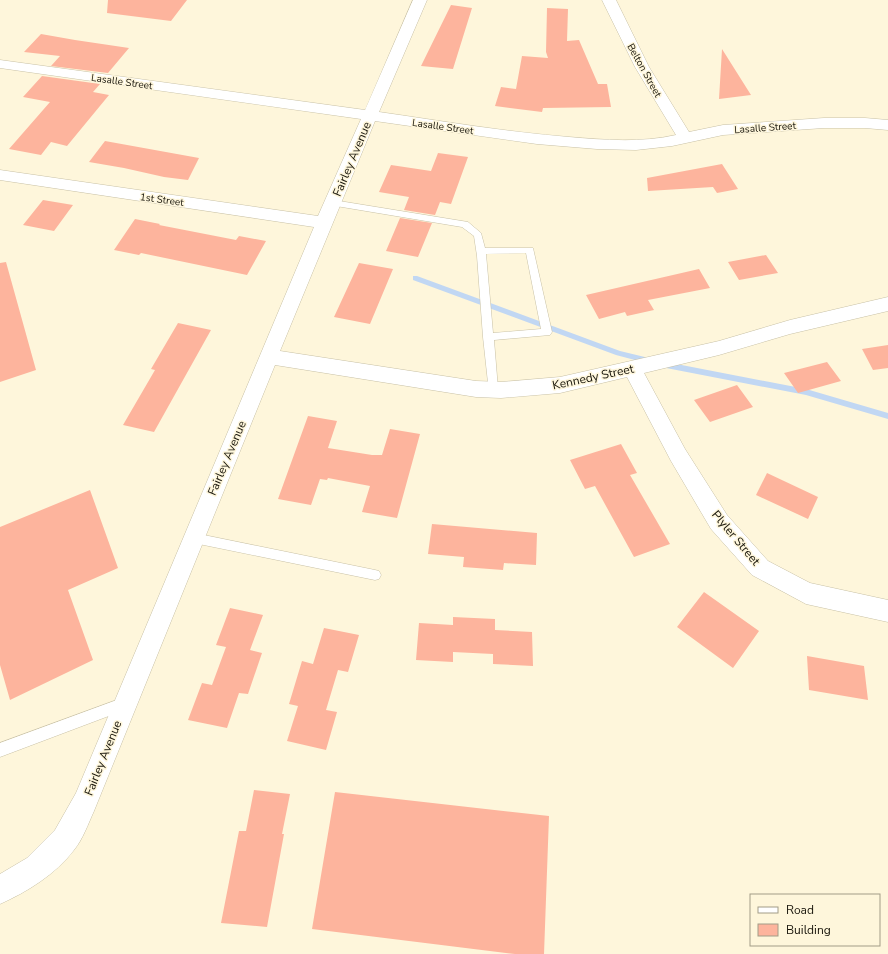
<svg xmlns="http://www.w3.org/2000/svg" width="888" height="954" viewBox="0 0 888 954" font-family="'Nunito Sans',sans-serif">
<rect width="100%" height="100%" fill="#fef6db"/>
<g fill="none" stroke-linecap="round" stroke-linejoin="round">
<!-- stream -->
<path fill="#c1d7f3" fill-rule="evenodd" d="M 413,276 L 417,276 L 620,351 L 653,359 L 654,361 L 650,364 L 616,355 L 413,280 Z
M 661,361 L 806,389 L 888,413 L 888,419 L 806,395 L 661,367 L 657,364 Z"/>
</g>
<!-- building -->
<path fill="#fdb49d" d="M 108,0 L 187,0 L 171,21 L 107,13 Z
M 451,5 L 472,8 L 453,69 L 421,66 Z
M 547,8 L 568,9 L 567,41 L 579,40 L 598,84 L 607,84 L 611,107 L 543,108 L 542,112 L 495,106 L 501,87 L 516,89 L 522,56 L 548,58 L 546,52 Z
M 41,34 L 75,40 L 129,48 L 108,73 L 51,66 L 60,56 L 24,52 Z
M 722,49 L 751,95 L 719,99 Z
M 42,76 L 100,84 L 93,92 L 109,95 L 67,146 L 51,142 L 41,155 L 9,149 L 50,102 L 23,97 Z
M 105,141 L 199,158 L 188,180 L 164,177 L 124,168 L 89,162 Z
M 438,153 L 468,157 L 451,204 L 440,202 L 435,215 L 404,210 L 409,197 L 379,192 L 391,165 L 431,171 Z
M 722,164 L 738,189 L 717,193 L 713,187 L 648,191 L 647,178 Z
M 43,200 L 73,205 L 54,231 L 23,225 Z
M 400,218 L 432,223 L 418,257 L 386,251 Z
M 135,219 L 160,224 L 159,225 L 236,240 L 239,236 L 266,241 L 247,275 L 141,253 L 139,255 L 114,250 Z
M 766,255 L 778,273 L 739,280 L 728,262 Z
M 6,262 L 36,370 L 0,382 L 0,263 Z
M 359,263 L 393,269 L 370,324 L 334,317 Z
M 699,269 L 710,288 L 648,300 L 654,310 L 627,316 L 625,312 L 599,319 L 586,295 Z
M 178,323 L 211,330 L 154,432 L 123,425 L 155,370 L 151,369 Z
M 888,345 L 888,368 L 873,370 L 862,349 Z
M 827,362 L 841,381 L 798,393 L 784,373 Z
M 737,385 L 753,407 L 710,422 L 694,400 Z
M 308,416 L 337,421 L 328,448 L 372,455 L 382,455 L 390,429 L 420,434 L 397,518 L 362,512 L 370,486 L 328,478 L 327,480 L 320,479 L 311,505 L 278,499 Z
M 621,444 L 637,473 L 630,475 L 670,544 L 634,557 L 595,486 L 585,489 L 570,460 Z
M 767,473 L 818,497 L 808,519 L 756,495 Z
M 90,490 L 118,568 L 68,590 L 93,660 L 10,700 L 0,665 L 0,527 Z
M 432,524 L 537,533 L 536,565 L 504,563 L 503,570 L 463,567 L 464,557 L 428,554 Z
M 704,592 L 759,631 L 733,668 L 677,627 Z
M 230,608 L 263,615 L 250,650 L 262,653 L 248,694 L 239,693 L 227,728 L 188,720 L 202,683 L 212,685 L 226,647 L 216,645 Z
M 453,617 L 495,619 L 495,630 L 532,632 L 533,666 L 493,664 L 493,654 L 453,652 L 453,662 L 416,660 L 419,623 L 453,625 Z
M 324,628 L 359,635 L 348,672 L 338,670 L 326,710 L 337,712 L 326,750 L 287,741 L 298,706 L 289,704 L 302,661 L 313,664 Z
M 807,656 L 864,666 L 868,700 L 809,690 Z
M 254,790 L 290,794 L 282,834 L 284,834 L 267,927 L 221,923 L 239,831 L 246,831 Z
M 335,792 L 549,816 L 544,954 L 515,954 L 312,929 Z"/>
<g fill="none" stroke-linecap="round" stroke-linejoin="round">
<!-- service casing -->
<g stroke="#c8c1a6" stroke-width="1">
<path id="service" d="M 333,200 L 468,222 L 481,233 L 485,248 L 533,248 L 552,332 L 550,335 L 494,340 L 498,389 L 497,392 L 489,392 L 483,337 L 477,256 L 474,236 L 462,227 L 330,205 L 329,203 ZM 526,253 L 541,329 L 493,333 L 486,254 Z
M 194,533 L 375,570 L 379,571 L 381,575 L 379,579 L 375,580 L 194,543 L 190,542 L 188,538 L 190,534 Z
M 125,697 L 130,698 L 131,703 L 130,708 L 0,757 L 0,743 Z"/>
</g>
<!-- minor casing -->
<g stroke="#c8c1a6" stroke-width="1">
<path id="minor" d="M 413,0 L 427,0 L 379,112 C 442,121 506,132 569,137 C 605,140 641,143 676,135 L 635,67 L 602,0 L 616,0 L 649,67 L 689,132 L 723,125 L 824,118 L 865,118 L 888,120 L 888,130 L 865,128 L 824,128 L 723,135 L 672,146 L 636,150 L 597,149 L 537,144 L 375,121 L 280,351 L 476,381 L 501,382 L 560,377 L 719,341 L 790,320 L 888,297 L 888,311 L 790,334 L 719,355 L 644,373 L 685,449 L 727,515 L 768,561 L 810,583 L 888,600 L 888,622 L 806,604 L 752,575 L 711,529 L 671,461 L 627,377 L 560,393 L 501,398 L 476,397 L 275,365 L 94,811 C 88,824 83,839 74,850 C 56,874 27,892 0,904 L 0,874 L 27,858 L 55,830 L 76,793 L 314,227 L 0,180 L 0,170 L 318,216 L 361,119 L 0,68 L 0,60 L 365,110 Z"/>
</g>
<!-- service -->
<use href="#service" fill="#fff" fill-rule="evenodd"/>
<!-- minor -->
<use href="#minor" fill="#fff" fill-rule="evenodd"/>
</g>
<g text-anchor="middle" stroke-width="3" stroke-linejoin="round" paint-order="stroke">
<!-- far-street labels -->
<g font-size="10" fill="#17140a" stroke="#fef6db">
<text transform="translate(645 70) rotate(61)" y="4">Belton Street</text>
<text transform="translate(122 81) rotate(8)" y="4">Lasalle Street</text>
<text transform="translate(443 126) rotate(8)" y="4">Lasalle Street</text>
<text transform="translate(765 127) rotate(-4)" y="4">Lasalle Street</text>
<text transform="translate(162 199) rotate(8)" y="4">1st Street</text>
</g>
<!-- street labels -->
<g font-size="12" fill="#17140a" stroke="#fef6db">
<text transform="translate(352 159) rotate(-67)" y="4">Fairley Avenue</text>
<text transform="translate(593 377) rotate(-12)" y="4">Kennedy Street</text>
<text transform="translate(227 458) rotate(-67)" y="4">Fairley Avenue</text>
<text transform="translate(736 538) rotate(50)" y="4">Plyler Street</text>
<text transform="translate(103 758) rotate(-68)" y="4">Fairley Avenue</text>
</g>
</g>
<!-- legend -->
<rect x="750" y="894" width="130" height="52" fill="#fef6db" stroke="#a29c87"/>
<rect x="758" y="907" width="20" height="6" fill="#ffffff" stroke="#a29c87"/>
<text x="786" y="914" font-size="12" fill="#17140a">Road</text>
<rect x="758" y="924" width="20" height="12" fill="#fdb49d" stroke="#a29c87"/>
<text x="786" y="934" font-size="12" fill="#17140a">Building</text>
</svg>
